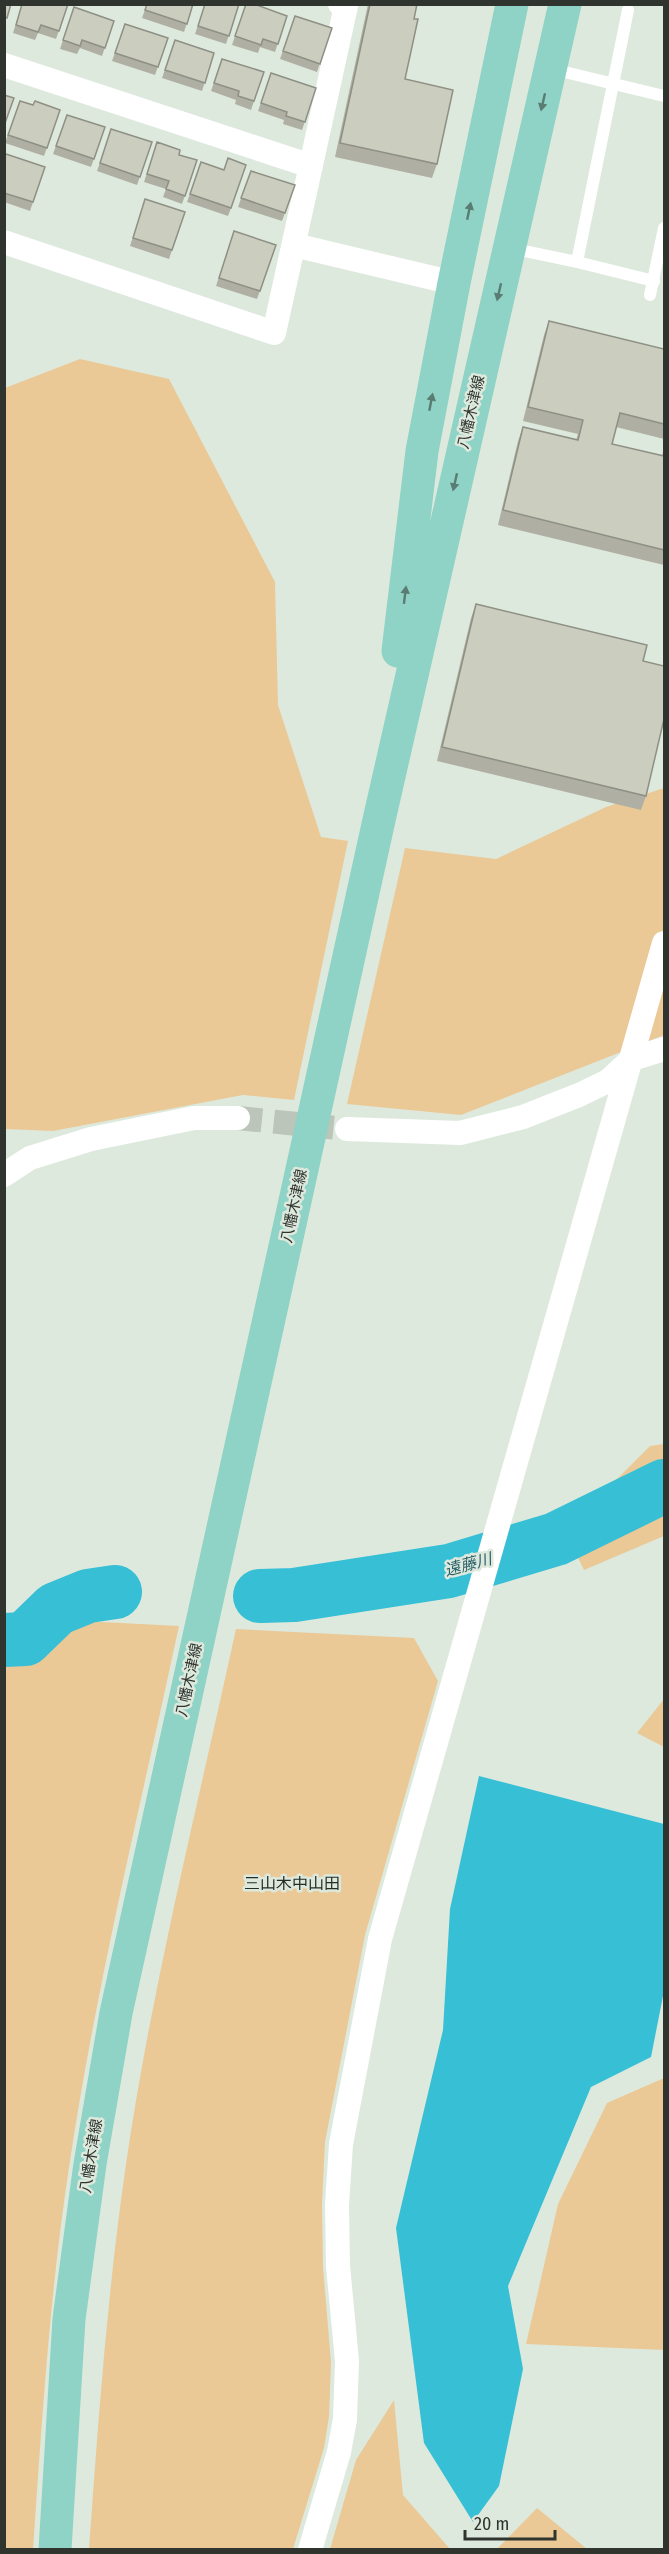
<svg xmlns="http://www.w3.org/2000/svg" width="669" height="2554" viewBox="0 0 669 2554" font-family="'Fira Sans Condensed','Noto Sans JP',sans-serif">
<rect width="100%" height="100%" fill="#dee9dd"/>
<!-- green -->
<path fill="#eac997" d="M 80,359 L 169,379 L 275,582 L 278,705 L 321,837 L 348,841 L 294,1100 L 243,1095 L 53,1131 L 5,1129 L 5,388 Z
M 664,788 L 664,1035 L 461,1115 L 347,1104 L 405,848 L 496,859 L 606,807 Z
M 664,1444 L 664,1536 L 584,1570 L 565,1531 L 650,1446 Z
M 5,1617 L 179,1626 C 141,1804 97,1981 70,2161 C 50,2290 42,2419 33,2550 L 4,2549 Z
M 236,1629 L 414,1638 L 438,1681 L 365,1935 L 325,2142 L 322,2204 L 323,2267 L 331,2362 L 329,2417 L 324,2448 L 293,2549 L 89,2549 C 98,2423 107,2297 125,2171 C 151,1989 197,1809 236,1629 Z
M 664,1699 L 664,1747 L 637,1733 Z
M 664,2078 L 664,2350 L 526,2344 L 558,2204 L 607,2103 Z
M 394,2400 L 403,2495 L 450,2549 L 330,2549 L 356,2460 Z
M 537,2508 L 587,2549 L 497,2549 Z"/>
<!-- water -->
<path fill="#36bfd5" d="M 479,1776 L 664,1824 L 664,1991 L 651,2057 L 591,2087 L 508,2286 L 523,2369 L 499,2486 L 473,2522 L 424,2443 L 396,2228 L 443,2030 L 450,1909 Z"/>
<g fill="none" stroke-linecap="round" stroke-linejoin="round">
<!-- river -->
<path stroke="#36bfd5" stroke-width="54" d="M 260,1596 L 294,1595 L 449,1571 L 556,1539 L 664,1486
M 4,1640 L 25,1639 L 56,1609 L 88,1596 L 115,1592"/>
<!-- minor-tunnel -->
<path stroke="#bbc5ba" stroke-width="24" stroke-dasharray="24 12" stroke-linecap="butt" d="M 238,1118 L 347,1129"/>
<!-- service -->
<path stroke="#fff" stroke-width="12" d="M 628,10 L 577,262 L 654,281
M 552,69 L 664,96
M 510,248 L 577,262
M 650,295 L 664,228"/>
<!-- minor -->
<path stroke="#fff" stroke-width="24" d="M 4,65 L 311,166
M 4,242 L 274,333 L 346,6 L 340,4
M 294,245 L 454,283
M 347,1129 L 460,1133 L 523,1117 L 579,1095 L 608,1081 L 632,1059 L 664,1049
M 4,1175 L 30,1158 L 91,1139 L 194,1118 L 238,1118
M 310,2550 L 339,2452 L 345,2419 L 347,2361 L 338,2266 L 337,2205 L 341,2144 L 380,1939 L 664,943"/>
<!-- primary -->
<path stroke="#8ed3c5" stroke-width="33" d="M 398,651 L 422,451 L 454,283 L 512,4
M 55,2550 L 69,2319 L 90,2164 L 116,2013 L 379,820 L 565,4"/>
</g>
<!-- wall -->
<path fill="#afb0a3" d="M 22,4 L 68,4 L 56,39 L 38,33 L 35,40 L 13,33 Z
M 147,4 L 193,4 L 184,32 L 142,18 Z
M 205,4 L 239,4 L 226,44 L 195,34 Z
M 246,4 L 287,16 L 275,52 L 260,47 L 258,53 L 232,45 Z
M 368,4 L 417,4 L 414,19 L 405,79 L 437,164 L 432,178 L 335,157 Z
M 74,7 L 114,21 L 102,56 L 80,48 L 77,54 L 60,49 Z
M 295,16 L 332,28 L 317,72 L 280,59 Z
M 125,24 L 168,38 L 155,75 L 112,61 Z
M 175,40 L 214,53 L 202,91 L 162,78 Z
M 222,59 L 264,72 L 251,110 L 235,104 L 236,100 L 211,91 Z
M 271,73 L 316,88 L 302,130 L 283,124 L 284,120 L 258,111 Z
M 20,101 L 33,105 L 60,110 L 44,156 L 5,143 Z
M 67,115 L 105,127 L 91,167 L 53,154 Z
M 111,129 L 152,142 L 137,185 L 97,171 Z
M 157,142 L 179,155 L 197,160 L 182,204 L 163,197 L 166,189 L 144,182 Z
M 4,158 L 45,167 L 30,211 L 4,202 Z
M 201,162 L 231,208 L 228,216 L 187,202 Z
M 251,171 L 295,185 L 282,221 L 238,207 Z
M 145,199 L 185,212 L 169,259 L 130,246 Z
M 234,231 L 276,245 L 257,299 L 216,286 Z
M 549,321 L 664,349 L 664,439 L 616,427 L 612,444 L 662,456 L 664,447 L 664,565 L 498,525 L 518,441 L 523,427 L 576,440 L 578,434 L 523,421 L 544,335 Z
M 476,604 L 643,661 L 646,796 L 641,810 L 437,761 L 471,618 Z"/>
<!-- building -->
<path fill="#cbcdbe" stroke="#8e9085" stroke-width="1.5" d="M 4,4 L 11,4 L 7,18 L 4,17 Z
M 22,4 L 68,4 L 59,31 L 41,25 L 38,32 L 16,25 Z
M 147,4 L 193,4 L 187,24 L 145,10 Z
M 205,4 L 239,4 L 229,36 L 198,26 Z
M 246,4 L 254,4 L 287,16 L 278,44 L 263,39 L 261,45 L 235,36 Z
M 370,4 L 417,4 L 414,19 L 418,19 L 405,79 L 453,90 L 437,164 L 340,143 Z
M 74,7 L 114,21 L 105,48 L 82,40 L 80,46 L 63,40 Z
M 295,16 L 332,28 L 320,64 L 283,51 Z
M 125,24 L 168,38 L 158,67 L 115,53 Z
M 175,40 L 214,53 L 205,83 L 165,70 Z
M 222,59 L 264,72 L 254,101 L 238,96 L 239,91 L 214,83 Z
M 271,73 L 316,88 L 305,122 L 286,116 L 287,112 L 261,103 Z
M 4,95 L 14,98 L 4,126 Z
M 20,101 L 33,105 L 35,101 L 60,110 L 47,148 L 8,135 Z
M 67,115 L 105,127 L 94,159 L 56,146 Z
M 111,129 L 152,142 L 140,177 L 100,163 Z
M 157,142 L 180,150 L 179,155 L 197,160 L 185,196 L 166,189 L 169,181 L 147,174 Z
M 6,154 L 45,167 L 33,202 L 4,193 L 4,158 Z
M 228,158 L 246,165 L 231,208 L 190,194 L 201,162 L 224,170 Z
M 251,171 L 295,185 L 285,213 L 241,198 Z
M 145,199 L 185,212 L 172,250 L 133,238 Z
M 234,231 L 276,245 L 260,291 L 219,278 Z
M 549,321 L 664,349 L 664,424 L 620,413 L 612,444 L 664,456 L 664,453 L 664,550 L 503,510 L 523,427 L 578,440 L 583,420 L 528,407 Z
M 476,604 L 647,645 L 643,661 L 664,666 L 664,719 L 646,796 L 442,747 Z"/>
<!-- one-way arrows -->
<defs><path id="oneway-solid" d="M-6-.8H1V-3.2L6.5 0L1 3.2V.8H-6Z" transform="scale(1.5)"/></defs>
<g fill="#5a7c72">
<use href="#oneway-solid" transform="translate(543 102) rotate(103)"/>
<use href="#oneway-solid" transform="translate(469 211) rotate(-78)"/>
<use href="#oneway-solid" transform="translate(499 292) rotate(103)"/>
<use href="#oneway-solid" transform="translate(431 402) rotate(-79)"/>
<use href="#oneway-solid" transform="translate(455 482) rotate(103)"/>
<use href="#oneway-solid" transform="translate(405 595) rotate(-83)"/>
</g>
<g text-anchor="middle" stroke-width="5" stroke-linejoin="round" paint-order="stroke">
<!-- street labels -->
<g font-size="15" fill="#2f342f" stroke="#dee9dd">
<text transform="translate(471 412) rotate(-77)" y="5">八幡木津線</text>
<text transform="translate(294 1206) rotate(-78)" y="5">八幡木津線</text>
<text transform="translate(189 1680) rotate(-78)" y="5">八幡木津線</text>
<text transform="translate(91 2156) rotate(-81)" y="5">八幡木津線</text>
</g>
<!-- water labels -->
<g font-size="16" font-style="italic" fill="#2a6069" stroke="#dee9dd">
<text transform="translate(468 1564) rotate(-15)" y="6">遠藤川</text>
</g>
<!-- neighbourhood labels -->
<g font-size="16" fill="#252e25" stroke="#dee9dd">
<text x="292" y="1889">三山木中山田</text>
</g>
</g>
<!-- border -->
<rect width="669" height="2554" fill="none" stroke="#2f342f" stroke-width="12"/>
<!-- scale -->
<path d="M465 2530v9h90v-9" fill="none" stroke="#2f342f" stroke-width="3"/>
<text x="474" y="2530" font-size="18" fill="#2f342f" stroke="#dee9dd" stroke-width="4.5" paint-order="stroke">20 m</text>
</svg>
